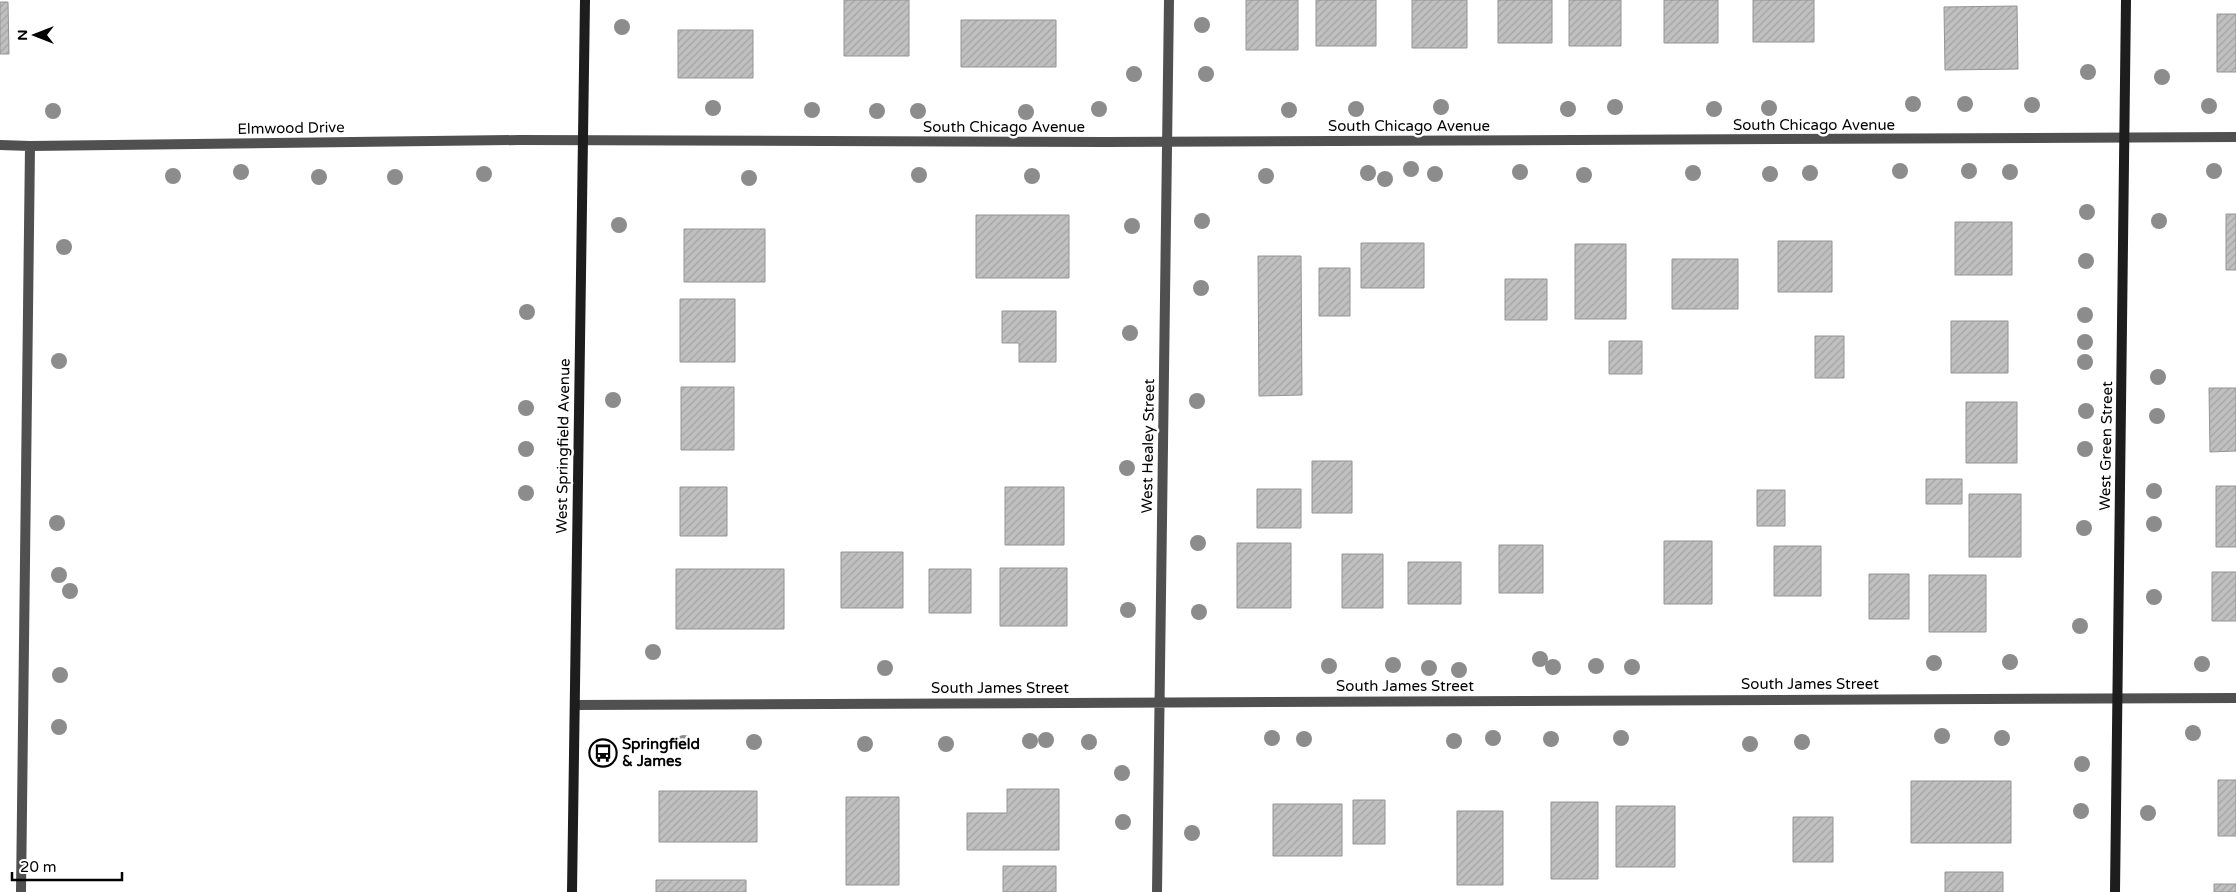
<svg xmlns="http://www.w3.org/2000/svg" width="2236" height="892" viewBox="0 0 2236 892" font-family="'Varela Round',sans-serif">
<defs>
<pattern id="building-hatch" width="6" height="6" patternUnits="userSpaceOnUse" patternTransform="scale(1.25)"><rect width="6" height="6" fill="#c0c0c0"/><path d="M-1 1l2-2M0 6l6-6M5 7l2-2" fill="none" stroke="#a3a3a3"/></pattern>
</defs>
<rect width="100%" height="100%" fill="#fff"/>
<!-- building -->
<path fill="url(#building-hatch)" stroke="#949494" d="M 844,0 L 909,0 L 909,56 L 844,56 Z
M 1246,0 L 1298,0 L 1298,50 L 1246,50 Z
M 1316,0 L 1376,0 L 1376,46 L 1316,46 Z
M 1412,0 L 1467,0 L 1467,48 L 1412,48 Z
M 1498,0 L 1552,0 L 1552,43 L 1498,43 Z
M 1569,0 L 1621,0 L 1621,46 L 1569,46 Z
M 1664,0 L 1718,0 L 1718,43 L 1664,43 Z
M 1753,0 L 1814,0 L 1814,42 L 1753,42 Z
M 0,2 L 8,2 L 9,54 L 0,54 Z
M 2017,6 L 2018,69 L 1945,70 L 1944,7 Z
M 2217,14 L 2236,14 L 2236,72 L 2217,72 Z
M 961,20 L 1056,20 L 1056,67 L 961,67 Z
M 678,30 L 753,30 L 753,78 L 678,78 Z
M 2226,214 L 2236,214 L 2236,270 L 2226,270 Z
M 976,215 L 1069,215 L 1069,278 L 976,278 Z
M 1955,222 L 2012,222 L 2012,275 L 1955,275 Z
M 684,229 L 765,229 L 765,282 L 684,282 Z
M 1778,241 L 1832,241 L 1832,292 L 1778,292 Z
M 1361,243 L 1424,243 L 1424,288 L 1361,288 Z
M 1575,244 L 1626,244 L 1626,319 L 1575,319 Z
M 1258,256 L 1301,256 L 1302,395 L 1259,396 Z
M 1672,259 L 1738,259 L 1738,309 L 1672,309 Z
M 1319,268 L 1350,268 L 1350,316 L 1319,316 Z
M 1505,279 L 1547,279 L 1547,320 L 1505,320 Z
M 680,299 L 735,299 L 735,362 L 680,362 Z
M 1002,311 L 1056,311 L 1056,362 L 1019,362 L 1019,343 L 1002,343 Z
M 1951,321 L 2008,321 L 2008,373 L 1951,373 Z
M 1815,336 L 1844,336 L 1844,378 L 1815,378 Z
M 1609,341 L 1642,341 L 1642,374 L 1609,374 Z
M 681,387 L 734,387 L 734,450 L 681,450 Z
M 2209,388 L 2236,388 L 2236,451 L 2210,452 Z
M 1966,402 L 2017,402 L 2017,463 L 1966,463 Z
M 1312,461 L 1352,461 L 1352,513 L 1312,513 Z
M 1926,479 L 1962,479 L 1962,504 L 1926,504 Z
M 2216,486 L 2236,486 L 2236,547 L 2216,547 Z
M 680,487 L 727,487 L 727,536 L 680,536 Z
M 1005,487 L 1064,487 L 1064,545 L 1005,545 Z
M 1257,489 L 1301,489 L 1301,528 L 1257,528 Z
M 1757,490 L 1785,490 L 1785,526 L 1757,526 Z
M 1969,494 L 2021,494 L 2021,557 L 1969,557 Z
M 1664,541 L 1712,541 L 1712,604 L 1664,604 Z
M 1237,543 L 1291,543 L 1291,608 L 1237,608 Z
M 1499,545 L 1543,545 L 1543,593 L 1499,593 Z
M 1774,546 L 1821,546 L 1821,596 L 1774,596 Z
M 841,552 L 903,552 L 903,608 L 841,608 Z
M 1342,554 L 1383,554 L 1383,608 L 1342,608 Z
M 1408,562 L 1461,562 L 1461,604 L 1408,604 Z
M 1000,568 L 1067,568 L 1067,626 L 1000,626 Z
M 676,569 L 784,569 L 784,629 L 676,629 Z
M 929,569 L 971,569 L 971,613 L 929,613 Z
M 2212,572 L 2236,572 L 2236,621 L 2212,621 Z
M 1869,574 L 1909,574 L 1909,619 L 1869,619 Z
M 1929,575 L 1986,575 L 1986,632 L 1929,632 Z
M 2218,780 L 2236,780 L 2236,836 L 2218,836 Z
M 1911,781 L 2011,781 L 2011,843 L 1911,843 Z
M 1007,789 L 1059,789 L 1059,850 L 967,850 L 967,813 L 1007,813 Z
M 659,791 L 757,791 L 757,842 L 659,842 Z
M 846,797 L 899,797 L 899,885 L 846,885 Z
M 1353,800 L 1385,800 L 1385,844 L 1353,844 Z
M 1551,802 L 1598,802 L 1598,879 L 1551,879 Z
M 1273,804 L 1342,804 L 1342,856 L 1273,856 Z
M 1616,806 L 1675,806 L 1675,867 L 1616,867 Z
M 1457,811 L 1503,811 L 1503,885 L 1457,885 Z
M 1793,817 L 1833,817 L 1833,862 L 1793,862 Z
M 1003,866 L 1056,866 L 1056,892 L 1003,892 Z
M 1945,872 L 2003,872 L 2003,892 L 1945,892 Z
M 656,880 L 746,880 L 746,892 L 656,892 Z
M 2214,884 L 2236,884 L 2236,892 L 2214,892 Z"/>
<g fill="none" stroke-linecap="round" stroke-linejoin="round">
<!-- street -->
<path stroke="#505050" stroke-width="10" d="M 0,145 L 30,146 L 519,140 L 1106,142 L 2236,137
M 575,705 L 2236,698
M 21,892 L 30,146
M 1157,892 L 1169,0"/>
<!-- secondary -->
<path stroke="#1d1d1d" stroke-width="10" d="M 572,892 L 585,0
M 2115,892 L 2126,0"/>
</g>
<!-- trees -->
<g fill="#8c8c8c">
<circle cx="1202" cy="25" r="8"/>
<circle cx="622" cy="27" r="8"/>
<circle cx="2088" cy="72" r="8"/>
<circle cx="1134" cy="74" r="8"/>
<circle cx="1206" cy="74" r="8"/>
<circle cx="2162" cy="77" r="8"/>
<circle cx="1913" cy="104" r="8"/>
<circle cx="1965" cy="104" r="8"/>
<circle cx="2032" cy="105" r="8"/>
<circle cx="2209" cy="106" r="8"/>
<circle cx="1441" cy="107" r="8"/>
<circle cx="1615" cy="107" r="8"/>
<circle cx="713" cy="108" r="8"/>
<circle cx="1769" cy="108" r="8"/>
<circle cx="1099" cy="109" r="8"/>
<circle cx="1356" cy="109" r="8"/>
<circle cx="1568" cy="109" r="8"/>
<circle cx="1714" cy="109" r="8"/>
<circle cx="812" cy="110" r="8"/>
<circle cx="1289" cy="110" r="8"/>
<circle cx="53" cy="111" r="8"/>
<circle cx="877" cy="111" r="8"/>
<circle cx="918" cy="111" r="8"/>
<circle cx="1026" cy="112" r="8"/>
<circle cx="1411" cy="169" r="8"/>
<circle cx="1900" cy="171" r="8"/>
<circle cx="1969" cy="171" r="8"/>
<circle cx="2214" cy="171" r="8"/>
<circle cx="241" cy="172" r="8"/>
<circle cx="1520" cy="172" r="8"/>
<circle cx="2010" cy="172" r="8"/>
<circle cx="1368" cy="173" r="8"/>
<circle cx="1693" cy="173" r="8"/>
<circle cx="1810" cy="173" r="8"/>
<circle cx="484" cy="174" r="8"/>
<circle cx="1435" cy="174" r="8"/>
<circle cx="1770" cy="174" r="8"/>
<circle cx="919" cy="175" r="8"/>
<circle cx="1584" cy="175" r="8"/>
<circle cx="173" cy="176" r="8"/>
<circle cx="1032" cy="176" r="8"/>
<circle cx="1266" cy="176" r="8"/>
<circle cx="319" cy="177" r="8"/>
<circle cx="395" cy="177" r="8"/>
<circle cx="749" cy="178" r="8"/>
<circle cx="1385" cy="179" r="8"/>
<circle cx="2087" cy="212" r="8"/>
<circle cx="1202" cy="221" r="8"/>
<circle cx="2159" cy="221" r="8"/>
<circle cx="619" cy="225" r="8"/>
<circle cx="1132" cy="226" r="8"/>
<circle cx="64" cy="247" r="8"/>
<circle cx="2086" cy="261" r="8"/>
<circle cx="1201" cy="288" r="8"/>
<circle cx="527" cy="312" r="8"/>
<circle cx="2085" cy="315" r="8"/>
<circle cx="1130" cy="333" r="8"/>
<circle cx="2085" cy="342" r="8"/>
<circle cx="59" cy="361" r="8"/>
<circle cx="2085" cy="362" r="8"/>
<circle cx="2158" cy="377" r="8"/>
<circle cx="613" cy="400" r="8"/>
<circle cx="1197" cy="401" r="8"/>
<circle cx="526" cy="408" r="8"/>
<circle cx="2086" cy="411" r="8"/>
<circle cx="2157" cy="416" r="8"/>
<circle cx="526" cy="449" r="8"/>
<circle cx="2085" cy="449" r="8"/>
<circle cx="1127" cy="468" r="8"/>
<circle cx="2154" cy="491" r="8"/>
<circle cx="526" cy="493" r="8"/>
<circle cx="57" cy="523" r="8"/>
<circle cx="2154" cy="524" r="8"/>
<circle cx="2084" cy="528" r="8"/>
<circle cx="1198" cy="543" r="8"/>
<circle cx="59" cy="575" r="8"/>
<circle cx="70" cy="591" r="8"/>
<circle cx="2154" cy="597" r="8"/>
<circle cx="1128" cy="610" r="8"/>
<circle cx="1199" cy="612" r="8"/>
<circle cx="2080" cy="626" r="8"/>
<circle cx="653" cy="652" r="8"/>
<circle cx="1540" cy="659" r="8"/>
<circle cx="2010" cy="662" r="8"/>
<circle cx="1934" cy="663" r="8"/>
<circle cx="2202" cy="664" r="8"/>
<circle cx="1393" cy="665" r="8"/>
<circle cx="1329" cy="666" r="8"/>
<circle cx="1596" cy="666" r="8"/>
<circle cx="1553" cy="667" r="8"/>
<circle cx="1632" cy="667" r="8"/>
<circle cx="885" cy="668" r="8"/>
<circle cx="1429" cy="668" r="8"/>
<circle cx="1459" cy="670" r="8"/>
<circle cx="60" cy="675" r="8"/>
<circle cx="59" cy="727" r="8"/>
<circle cx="2193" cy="733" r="8"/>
<circle cx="1942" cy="736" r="8"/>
<circle cx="1272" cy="738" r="8"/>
<circle cx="1493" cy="738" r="8"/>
<circle cx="1621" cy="738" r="8"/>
<circle cx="2002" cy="738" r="8"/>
<circle cx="1304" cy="739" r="8"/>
<circle cx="1551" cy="739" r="8"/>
<circle cx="1046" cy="740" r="8"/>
<circle cx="1030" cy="741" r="8"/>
<circle cx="1454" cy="741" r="8"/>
<circle cx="754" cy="742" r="8"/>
<circle cx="1089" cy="742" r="8"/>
<circle cx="1802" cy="742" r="8"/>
<circle cx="684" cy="743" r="8"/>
<circle cx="865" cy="744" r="8"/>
<circle cx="946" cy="744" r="8"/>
<circle cx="1750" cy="744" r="8"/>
<circle cx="2082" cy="764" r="8"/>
<circle cx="1122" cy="773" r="8"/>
<circle cx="2081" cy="811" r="8"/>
<circle cx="2148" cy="813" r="8"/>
<circle cx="1123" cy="822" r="8"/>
<circle cx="1192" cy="833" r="8"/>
</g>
<!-- icons -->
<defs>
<g id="bus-ring" transform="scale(1.4375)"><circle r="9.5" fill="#fff" stroke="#000" stroke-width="1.5"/><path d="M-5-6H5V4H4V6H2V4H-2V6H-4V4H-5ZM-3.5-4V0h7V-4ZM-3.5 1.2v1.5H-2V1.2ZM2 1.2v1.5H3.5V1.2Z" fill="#000"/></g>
</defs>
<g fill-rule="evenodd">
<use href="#bus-ring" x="603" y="753"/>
</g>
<g text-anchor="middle" stroke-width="5" stroke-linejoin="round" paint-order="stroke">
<!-- street labels -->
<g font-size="15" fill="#000" stroke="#fff">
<text x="1814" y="130">South Chicago Avenue</text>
<text x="1409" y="131">South Chicago Avenue</text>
<text x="1004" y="132">South Chicago Avenue</text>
<text transform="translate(291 128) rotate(-1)" y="5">Elmwood Drive</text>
<text transform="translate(563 446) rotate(-89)" y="5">West Springfield Avenue</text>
<text transform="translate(1148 446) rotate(-89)" y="5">West Healey Street</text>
<text transform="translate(2106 446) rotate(-89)" y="5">West Green Street</text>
<text x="1810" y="689">South James Street</text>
<text x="1405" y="691">South James Street</text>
<text x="1000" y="693">South James Street</text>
</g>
<!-- poi labels -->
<g font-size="15" font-weight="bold" fill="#000" stroke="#fff" text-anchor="start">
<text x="622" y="749">Springfield<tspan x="622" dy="17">&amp; James</tspan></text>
</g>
</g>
<!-- north arrow -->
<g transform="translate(35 35) rotate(270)" stroke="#ffffff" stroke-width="4" paint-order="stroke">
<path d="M0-4L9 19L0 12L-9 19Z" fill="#000000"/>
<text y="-8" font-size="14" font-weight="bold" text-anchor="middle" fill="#000000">N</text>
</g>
<!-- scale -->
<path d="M12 872v8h110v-8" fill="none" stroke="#000000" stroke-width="2.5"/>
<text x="20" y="872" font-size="15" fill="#000000" stroke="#ffffff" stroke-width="4" paint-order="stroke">20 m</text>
</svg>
